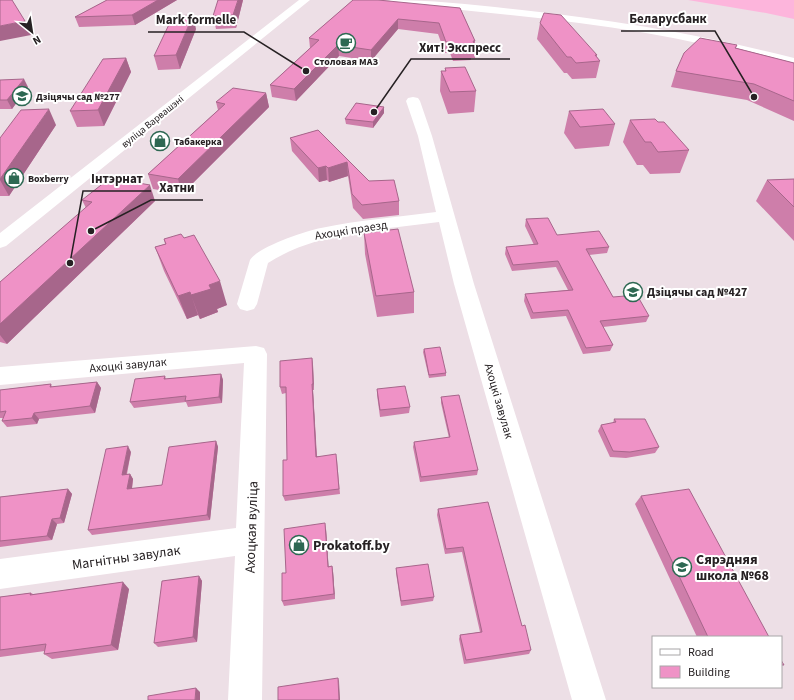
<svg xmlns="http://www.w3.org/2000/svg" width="794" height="700" viewBox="0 0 794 700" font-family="'Source Sans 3',sans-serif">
<rect width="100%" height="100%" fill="#eddfe6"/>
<!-- green -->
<path fill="#fdb5dc" d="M 688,0 L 794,0 L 794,19 L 766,13 Z"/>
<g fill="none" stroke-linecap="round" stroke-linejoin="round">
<!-- street -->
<path fill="#fff" fill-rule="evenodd" d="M 413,97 L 418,98 L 420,101 L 432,136 L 474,284 L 606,700 L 572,700 L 454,284 L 439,222 C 381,230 318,231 268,263 L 257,304 L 254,309 L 247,311 L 240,309 L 237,304 L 250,260 C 258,247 305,231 321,228 C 359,220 398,217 436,212 L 418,136 L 406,101 L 408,98 Z
M 256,346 L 264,348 L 267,354 L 262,700 L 228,700 L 235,556 L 0,589 L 0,559 L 236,528 L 244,363 L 0,385 L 0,367 Z"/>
<!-- secondary -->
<path fill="#fff" fill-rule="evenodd" d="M 299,0 L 310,0 L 6,246 L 0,248 L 0,233 Z
M 389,0 C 434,0 478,5 522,10 C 614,20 704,35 794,58 L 794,66 C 745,53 696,42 646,33 C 563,19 478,12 394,3 Z"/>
</g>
<!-- wall -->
<path fill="#ce7eaa" d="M 107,0 L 177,0 L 135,25 L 79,27 L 75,17 Z
M 243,0 L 236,28 L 216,29 L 213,16 Z
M 353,0 L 460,8 L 475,41 L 475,44 L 476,47 L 475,58 L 471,58 L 471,60 L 453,61 L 450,53 L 445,53 L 438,34 L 398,29 L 371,61 L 339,56 L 296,101 L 272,97 L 270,85 L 310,48 L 309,38 Z
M 540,23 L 597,55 L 597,57 L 600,61 L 596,78 L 572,79 L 567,73 L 564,73 L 537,39 Z
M 196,29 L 180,69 L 158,70 L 154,56 Z
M 737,45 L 736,48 L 794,63 L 794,121 L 747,100 L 671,87 L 676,71 Z
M 126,58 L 131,72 L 104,126 L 77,127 L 70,111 Z
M 445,68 L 476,91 L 474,112 L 448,114 L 440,91 L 441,71 L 445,71 Z
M 0,80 L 28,87 L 12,109 L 0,109 Z
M 266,93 L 269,107 L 182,194 L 153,189 L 148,174 L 218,110 L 216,102 Z
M 569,111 L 615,124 L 609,146 L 575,149 L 564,133 Z
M 384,113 L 373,128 L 346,124 L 345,119 Z
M 630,120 L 658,122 L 689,150 L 680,173 L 650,174 L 643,165 L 637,165 L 623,142 Z
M 56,125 L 9,196 L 0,196 L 0,138 Z
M 318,130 L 369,181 L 399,201 L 399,215 L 363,219 L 353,208 L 348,176 L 329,182 L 327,180 L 319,182 L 292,151 L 290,138 Z
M 794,179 L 794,241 L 756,201 L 767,180 Z
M 82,200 L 155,201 L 7,344 L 0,342 L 0,282 L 86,208 Z
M 526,219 L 557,235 L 609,247 L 607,253 L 589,255 L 613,297 L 649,316 L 646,322 L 603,327 L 613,345 L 610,351 L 583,354 L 566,316 L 531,319 L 524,301 L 525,294 L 568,290 L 556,267 L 512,271 L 505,254 L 506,247 L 534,245 L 525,226 Z
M 364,233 L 414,292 L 414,313 L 377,317 L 365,254 Z
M 184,238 L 227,305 L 217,309 L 218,312 L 200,319 L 198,315 L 187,319 L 164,271 L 155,247 L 165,244 L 164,239 Z
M 424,349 L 446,373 L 446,376 L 429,378 L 423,352 Z
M 312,358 L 313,365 L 314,390 L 313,390 L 317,456 L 337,460 L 340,494 L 285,501 L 283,496 L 287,460 L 286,393 L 282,394 L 280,387 Z
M 221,374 L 223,380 L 222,403 L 188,407 L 186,402 L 134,408 L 130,402 L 165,376 L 166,379 Z
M 97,382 L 101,388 L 95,413 L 39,419 L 37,424 L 7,427 L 2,421 L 3,418 L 0,418 L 0,390 L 51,384 L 52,387 Z
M 377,389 L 410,407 L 409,413 L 380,417 L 377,395 Z
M 441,397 L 478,470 L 477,475 L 420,482 L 413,447 L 414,442 L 449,438 L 441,403 Z
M 614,419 L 659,447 L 655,453 L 626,458 L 610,457 L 598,431 L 601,425 L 613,423 Z
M 216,441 L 218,447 L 210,520 L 92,535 L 88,530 L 131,452 L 127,474 L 130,474 L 133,479 L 132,489 L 162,485 Z
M 68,489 L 72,494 L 64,523 L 57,524 L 52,540 L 0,547 L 0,497 Z
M 641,496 L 769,637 L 697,637 L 635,504 Z
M 438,509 L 522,626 L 531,650 L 529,654 L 464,664 L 459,639 L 460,635 L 480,632 L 462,552 L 445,554 L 437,515 Z
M 326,529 L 328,567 L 332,566 L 333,571 L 335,599 L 284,606 L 282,601 L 286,573 Z
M 396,568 L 434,597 L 433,601 L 401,606 L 396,573 Z
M 199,576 L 202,581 L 197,642 L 158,647 L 154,643 Z
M 129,589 L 118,650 L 52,659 L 44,654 L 45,651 L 0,657 L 0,597 L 31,593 L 33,594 Z"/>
<!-- shaded-wall -->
<path fill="#a7668b" d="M 158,0 L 177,0 L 135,25 L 132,15 Z
M 238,0 L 243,0 L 236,28 L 233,15 Z
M 193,15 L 196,29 L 180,69 L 176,55 Z
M 398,19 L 398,29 L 371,61 L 371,50 Z
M 25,21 L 31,35 L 0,41 L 0,26 Z
M 338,45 L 339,56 L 296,101 L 294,89 Z
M 126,58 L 131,72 L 104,126 L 98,110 Z
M 24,79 L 28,87 L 12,109 L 7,100 Z
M 266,93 L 269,107 L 182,194 L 178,179 Z
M 384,107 L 384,113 L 373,128 L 373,122 Z
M 49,109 L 56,125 L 9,196 L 0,180 L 0,179 Z
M 347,162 L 348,176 L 329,182 L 328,168 Z
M 326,166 L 327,180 L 319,182 L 318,168 Z
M 150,185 L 155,201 L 7,344 L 0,335 L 0,324 Z
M 220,281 L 227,305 L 217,309 L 218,312 L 200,319 L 191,295 L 209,285 Z
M 190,292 L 198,315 L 187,319 L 178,296 Z
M 312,358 L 313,365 L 314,390 L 313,384 Z
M 221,374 L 223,380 L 222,403 L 219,397 Z
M 97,382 L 101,388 L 95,413 L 90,406 Z
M 312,384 L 313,390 L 317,463 L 316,457 Z
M 34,413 L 39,419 L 37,424 L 32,418 Z
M 216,441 L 218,447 L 210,520 L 207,515 Z
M 128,446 L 131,452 L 125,480 L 122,475 Z
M 130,474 L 133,479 L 131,495 L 127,489 Z
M 68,489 L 72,494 L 64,523 L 60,518 Z
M 52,519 L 57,524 L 52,540 L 47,536 Z
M 325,523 L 326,529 L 329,572 L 328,567 Z
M 332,566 L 333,571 L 335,599 L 334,594 Z
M 199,576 L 202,581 L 197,642 L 193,637 Z
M 123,582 L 129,589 L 118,650 L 111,645 Z
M 338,678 L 339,681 L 340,700 L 339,700 Z
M 196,688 L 200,692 L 200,700 L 195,700 Z"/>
<!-- building -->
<path fill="#ef92c6" stroke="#a7668b" d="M 0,0 L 12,0 L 25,21 L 0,26 Z
M 107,0 L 158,0 L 132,15 L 75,17 Z
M 218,0 L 238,0 L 233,15 L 213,16 Z
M 353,0 L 378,0 L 460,8 L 475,41 L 473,41 L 476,47 L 471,47 L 472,49 L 454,50 L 451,42 L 446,42 L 439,23 L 398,19 L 371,50 L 338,45 L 294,89 L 270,85 L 319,40 L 309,38 Z
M 544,13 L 561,15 L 597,55 L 595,55 L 600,61 L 576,63 L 571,57 L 567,57 L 540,23 Z
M 193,15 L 176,55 L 154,56 L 173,16 Z
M 700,38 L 737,45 L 735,48 L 794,63 L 794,101 L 754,84 L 676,71 L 684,53 Z
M 126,58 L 98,110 L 70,111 L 103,59 Z
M 465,67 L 476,91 L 450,92 L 441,71 L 446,71 L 445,68 Z
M 24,79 L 7,100 L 0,100 L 0,80 Z
M 233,88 L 266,93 L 178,179 L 148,174 L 225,104 L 216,102 Z
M 356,103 L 384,107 L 373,122 L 345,119 Z
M 49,109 L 0,179 L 0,138 L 21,110 Z
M 603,109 L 615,124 L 580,127 L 569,111 Z
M 655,119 L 658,122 L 664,122 L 689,150 L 658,152 L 651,142 L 645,142 L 630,120 Z
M 318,130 L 369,181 L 394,180 L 399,201 L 362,205 L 352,194 L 347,162 L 328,168 L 326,166 L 318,168 L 290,138 Z
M 110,178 L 150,185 L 0,324 L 0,282 L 92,202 L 82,200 Z
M 794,179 L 794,207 L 767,180 Z
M 548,218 L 557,235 L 599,231 L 609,247 L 586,249 L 613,297 L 637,295 L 649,316 L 600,321 L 613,345 L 586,348 L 568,310 L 533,313 L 525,294 L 573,290 L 558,261 L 513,265 L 506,247 L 538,244 L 526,219 Z
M 398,229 L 414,292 L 376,296 L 364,233 Z
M 181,234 L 184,238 L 194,235 L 220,281 L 209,285 L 211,289 L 191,295 L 190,292 L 178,296 L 155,247 L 166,244 L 164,239 Z
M 440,347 L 446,373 L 429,375 L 424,349 Z
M 312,358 L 313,384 L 312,384 L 316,457 L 336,454 L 339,489 L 283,496 L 283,460 L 287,460 L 286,387 L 280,387 L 280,361 Z
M 221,374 L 219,397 L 185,401 L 186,396 L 130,402 L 135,379 L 165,376 L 164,379 Z
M 97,382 L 90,406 L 34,413 L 32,418 L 2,421 L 6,411 L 0,412 L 0,390 L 51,384 L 50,387 Z
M 405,386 L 410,407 L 380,410 L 377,389 Z
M 459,395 L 478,470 L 421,477 L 414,442 L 450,437 L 441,397 Z
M 614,419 L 645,419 L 659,447 L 630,452 L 613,451 L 601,425 L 616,422 Z
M 216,441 L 207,515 L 88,530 L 106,449 L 128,446 L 122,475 L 130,474 L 127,489 L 162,485 L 169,447 Z
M 68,489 L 60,518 L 52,519 L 47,536 L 0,541 L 0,497 Z
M 689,489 L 769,637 L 708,637 L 641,496 Z
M 488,502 L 522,626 L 525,625 L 531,650 L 466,660 L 460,635 L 482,632 L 463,547 L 446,549 L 438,509 Z
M 325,523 L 328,567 L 332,566 L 334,594 L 282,601 L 282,573 L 286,573 L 284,529 Z
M 428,564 L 434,597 L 401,601 L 396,568 Z
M 199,576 L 193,637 L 154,643 L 162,581 Z
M 123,582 L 111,645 L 44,654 L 46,644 L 0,650 L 0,597 L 31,593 L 30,595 Z
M 781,660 L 784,665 L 781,665 Z
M 338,678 L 339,700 L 278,700 L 278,687 Z
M 196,688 L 195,700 L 148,700 L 148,696 Z"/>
<!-- icons -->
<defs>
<g id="cafe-ring" transform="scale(1)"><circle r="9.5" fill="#fff" stroke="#2d6852" stroke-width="1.5"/><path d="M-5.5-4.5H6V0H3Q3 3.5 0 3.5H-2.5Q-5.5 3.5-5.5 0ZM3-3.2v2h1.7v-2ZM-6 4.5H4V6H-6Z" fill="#2d6852"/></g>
<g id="school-ring" transform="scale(1)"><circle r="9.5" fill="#fff" stroke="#2d6852" stroke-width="1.5"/><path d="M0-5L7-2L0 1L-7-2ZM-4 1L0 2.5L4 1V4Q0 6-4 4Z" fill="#2d6852"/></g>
<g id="shop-ring" transform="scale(1)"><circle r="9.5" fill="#fff" stroke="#2d6852" stroke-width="1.5"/><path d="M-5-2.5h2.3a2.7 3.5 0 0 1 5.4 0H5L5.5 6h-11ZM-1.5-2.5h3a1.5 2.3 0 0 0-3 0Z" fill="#2d6852"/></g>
</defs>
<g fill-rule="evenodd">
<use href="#cafe-ring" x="346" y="43"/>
<use href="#school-ring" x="22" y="96"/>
<use href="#shop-ring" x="160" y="141"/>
<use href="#shop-ring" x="14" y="178"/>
<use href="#school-ring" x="633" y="292"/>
<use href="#shop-ring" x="299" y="545"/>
<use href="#school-ring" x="682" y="567"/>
</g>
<g text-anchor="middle" stroke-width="4" stroke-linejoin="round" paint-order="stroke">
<!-- far-poi labels -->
<g font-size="10" font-weight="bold" fill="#262123" stroke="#fff" text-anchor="start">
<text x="346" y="65" text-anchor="middle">Столовая МАЗ</text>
<text x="36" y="100">Дзіцячы сад №277</text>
<text x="174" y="145">Табакерка</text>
<text x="28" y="182">Boxberry</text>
</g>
<!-- far-street labels -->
<g font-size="10" fill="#262123" stroke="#fff">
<text transform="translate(152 121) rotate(-39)" y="4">вуліца Варвашэні</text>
</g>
<!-- street labels -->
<g font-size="12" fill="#262123" stroke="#fff">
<text transform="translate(351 230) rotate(-9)" y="4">Ахоцкі праезд</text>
<text transform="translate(128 365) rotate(-5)" y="4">Ахоцкі завулак</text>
<text transform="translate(499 401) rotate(74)" y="4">Ахоцкі завулак</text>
</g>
<!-- poi labels -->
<g font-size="12" font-weight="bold" fill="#262123" stroke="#fff" text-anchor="start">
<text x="647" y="296">Дзіцячы сад №427</text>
</g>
<!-- near-street labels -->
<g font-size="14" fill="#262123" stroke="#fff">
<text transform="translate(251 527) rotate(-88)" y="5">Ахоцкая вуліца</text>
<text transform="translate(126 557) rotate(-8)" y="5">Магнітны завулак</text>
</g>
<!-- near-poi labels -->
<g font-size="14" font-weight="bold" fill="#262123" stroke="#fff" text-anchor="start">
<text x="313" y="550">Prokatoff.by</text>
<text x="696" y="564">Сярэдняя<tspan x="696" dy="16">школа №68</tspan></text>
</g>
</g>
<!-- callouts -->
<path fill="none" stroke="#262123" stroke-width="1.5" d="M754 97L715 31H621M306 71L244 32H148M374 112L411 59H510M70 263L83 191H151M91 231L151 200H203"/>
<g fill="#262123" stroke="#fff" stroke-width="1.5">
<circle cx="754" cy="97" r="4"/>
<circle cx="306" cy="71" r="4"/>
<circle cx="374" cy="112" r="4"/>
<circle cx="70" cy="263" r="4"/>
<circle cx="91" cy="231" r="4"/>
</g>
<g font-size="13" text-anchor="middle" font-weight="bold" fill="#262123" stroke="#fff" stroke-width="4" stroke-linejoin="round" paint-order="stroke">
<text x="668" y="23">Беларусбанк</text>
<text x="196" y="24">Mark formelle</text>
<text x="460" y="52">Хит! Экспресс</text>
<text x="117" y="183">Інтэрнат</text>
<text x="177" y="192">Хатни</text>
</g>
<!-- legend -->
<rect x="652" y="636" width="130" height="52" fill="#ffffff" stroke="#a8a6a7"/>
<rect x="660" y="649" width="20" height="6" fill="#ffffff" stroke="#a8a6a7"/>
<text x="688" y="656" font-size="12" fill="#262123">Road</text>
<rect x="660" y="666" width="20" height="12" fill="#ef92c6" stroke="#a8a6a7"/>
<text x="688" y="676" font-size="12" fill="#262123">Building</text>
<!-- north arrow -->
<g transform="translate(32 32) rotate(150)" stroke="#ffffff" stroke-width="3" paint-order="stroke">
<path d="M0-3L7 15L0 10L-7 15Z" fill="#262123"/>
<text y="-6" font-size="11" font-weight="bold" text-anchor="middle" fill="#262123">N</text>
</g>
</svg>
